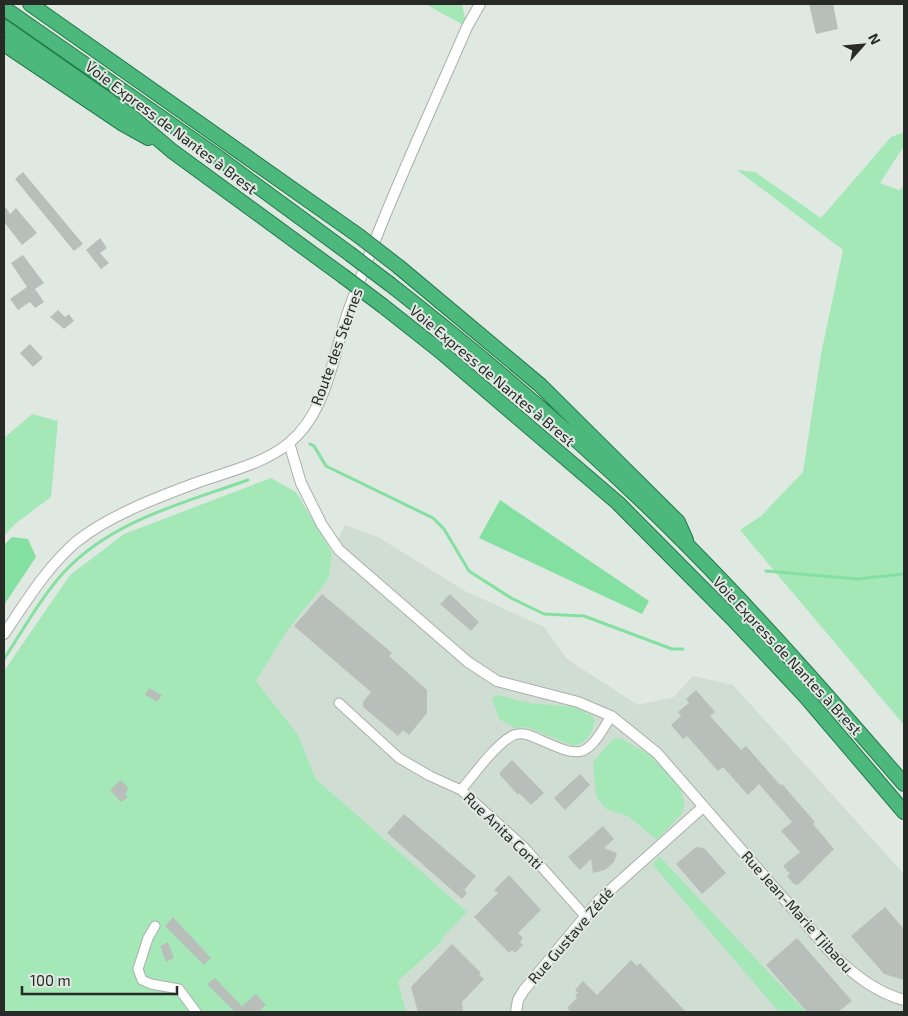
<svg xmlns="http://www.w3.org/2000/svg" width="908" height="1016" viewBox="0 0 908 1016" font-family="'Exo 2',sans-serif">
<rect width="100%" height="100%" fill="#e0e8e2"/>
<!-- built -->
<path fill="#cfddd2" d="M 345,525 L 378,537 L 465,591 L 544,627 L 567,659 L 638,705 L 674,697 L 693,676 L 733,685 L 904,874 L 904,1012 L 406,1012 L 398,981 L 440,945 L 444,936 L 466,912 L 316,779 L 298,735 L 256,681 L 287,631 L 329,578 L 332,552 Z"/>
<!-- green -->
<path fill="#a4e8b7" d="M 424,4 L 462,4 L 467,27 L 425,4 Z
M 904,132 L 904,146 L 880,183 L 899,190 L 904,186 L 904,725 L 740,530 L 761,516 L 803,472 L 821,354 L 843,250 L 737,170 L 755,172 L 821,218 L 891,137 Z
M 32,414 L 58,421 L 51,497 L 15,524 L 4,536 L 4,438 Z
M 271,478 L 296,492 L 332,552 L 329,578 L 287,631 L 256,681 L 298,735 L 316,779 L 467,912 L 444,936 L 440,944 L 398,981 L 406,1012 L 4,1012 L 4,671 L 70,575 L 124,534 Z
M 498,695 C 508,697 518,701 529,703 C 549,707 582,701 595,720 C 593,733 587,743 573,746 L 527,727 L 515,728 L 499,719 L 492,698 Z
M 620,738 L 650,755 L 680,787 L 684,803 L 683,812 L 657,840 L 628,816 L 606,809 L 596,796 L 593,762 L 613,739 Z
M 660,857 L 806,1012 L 779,1012 L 652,864 Z"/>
<!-- water -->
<path fill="#84e0a1" d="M 500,500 L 649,601 L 642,614 L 479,538 Z
M 12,537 L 28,539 L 36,557 L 4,605 L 4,545 Z"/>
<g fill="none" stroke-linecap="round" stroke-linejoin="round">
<!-- stream -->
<path stroke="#84e0a1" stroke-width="3" d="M 310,444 L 314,446 L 326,466 L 433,518 L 444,529 L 469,571 L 511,598 L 544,614 L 584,616 L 672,649 L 683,649
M 766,571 L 857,579 L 904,574
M 4,659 C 23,630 41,597 65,571 C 113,520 184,503 248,480"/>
</g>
<!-- building -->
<path fill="#b8bfba" d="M 809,4 L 833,4 L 838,29 L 816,34 Z
M 23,172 L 83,244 L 74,251 L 15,179 Z
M 4,205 L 10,214 L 16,208 L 37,233 L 22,245 L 4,222 Z
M 100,238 L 107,248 L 100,253 L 109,263 L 101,269 L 86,250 Z
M 23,255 L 44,283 L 35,289 L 44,302 L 35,308 L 30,302 L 18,310 L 10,299 L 27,287 L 11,263 Z
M 58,310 L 65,317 L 69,314 L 74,321 L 64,329 L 50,317 Z
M 30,344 L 43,358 L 33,367 L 20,353 Z
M 322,594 L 392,653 L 389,656 L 427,690 L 427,713 L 409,735 L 403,730 L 398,736 L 363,707 L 363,702 L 371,692 L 294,626 Z
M 450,594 L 479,622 L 471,631 L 440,604 Z
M 149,688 L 162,695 L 157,702 L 145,695 Z
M 696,690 L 715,712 L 710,716 L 741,750 L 746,746 L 780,785 L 782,784 L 815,822 L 813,824 L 834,849 L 798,885 L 794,884 L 787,876 L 790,874 L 783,866 L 800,852 L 781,831 L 792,822 L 759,784 L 748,795 L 723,767 L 718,771 L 687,736 L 683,739 L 671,725 L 681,716 L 678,712 L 689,703 L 686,699 Z
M 512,760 L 544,793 L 531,805 L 519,793 L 518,795 L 500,775 L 500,772 Z
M 580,774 L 590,785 L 565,810 L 554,798 Z
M 121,780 L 129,789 L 125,793 L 128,797 L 121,802 L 110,790 Z
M 404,814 L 476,876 L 464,890 L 467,893 L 462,899 L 387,833 Z
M 603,826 L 614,839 L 604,848 L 617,853 L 614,862 L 605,870 L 593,873 L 591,859 L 580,870 L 568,857 Z
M 696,847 L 704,848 L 726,873 L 702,894 L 676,864 Z
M 509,875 L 541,910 L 518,933 L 523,938 L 520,942 L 523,945 L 515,953 L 512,950 L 509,953 L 474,917 L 498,893 L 494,890 Z
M 885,907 L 904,929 L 904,980 L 884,974 L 851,936 Z
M 173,917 L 211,958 L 204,965 L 165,926 Z
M 797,938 L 852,1001 L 838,1012 L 807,1012 L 766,965 Z
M 168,942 L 174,958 L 166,962 L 160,946 Z
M 452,944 L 481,973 L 479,975 L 484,979 L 462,1002 L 463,1012 L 418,1012 L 411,987 Z
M 631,960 L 637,966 L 640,963 L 686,1012 L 571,1012 L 567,1008 L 577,998 L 575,995 L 578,993 L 575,990 L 583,981 L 597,995 Z
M 215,978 L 242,1006 L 256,994 L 266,1005 L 258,1012 L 235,1012 L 207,984 Z"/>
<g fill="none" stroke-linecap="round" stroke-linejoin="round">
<!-- minor casing -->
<g stroke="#a9b0ab" stroke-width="11">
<path id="minor" d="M 339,703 L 399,758 L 430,776 L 461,790 L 523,846 L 586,917
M 461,790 C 474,775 497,742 514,735 C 522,732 529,735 536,738 C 581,758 585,761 611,716
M 155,926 L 148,938 L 138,969 L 142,980 L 151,984 L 179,989 L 196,1012"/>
</g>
<!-- tertiary casing -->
<g stroke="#a9b0ab" stroke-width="12">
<path id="tertiary" d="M 289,443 L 301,483 L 322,525 L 339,550 L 468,662 L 497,681 L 578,702 L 611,716 L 657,753 L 833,955 C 855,975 875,992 904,1000
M 4,634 C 26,602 46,568 76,542 C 108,516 158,497 196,483 C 226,472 264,464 289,443 C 327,412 333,355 348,312 C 358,284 369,256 380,228 C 407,161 438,94 467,27 L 480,4
M 516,1012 L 518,1000 L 524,990 L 599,900 L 703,807"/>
</g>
<!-- trunk casing -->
<g stroke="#227b49" stroke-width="16">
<path id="trunk" d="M 30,4 L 359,236
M 4,8 L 215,155 L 350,254
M 4,27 L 131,116 L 172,151 L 343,276
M 4,44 L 123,124 L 148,138
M 399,267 L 540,385 L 678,522 L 686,540
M 391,285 C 496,367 597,454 691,549 C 765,624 835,704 904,784
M 383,306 L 440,351 L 618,503 L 732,618 L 806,697 L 904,812"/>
</g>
<!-- minor -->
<use href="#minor" stroke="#fff" stroke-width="9"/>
<!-- tertiary -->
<use href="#tertiary" stroke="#fff" stroke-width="10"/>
<!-- trunk -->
<use href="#trunk" stroke="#4cb87c" stroke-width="14"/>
<!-- trunk-bridge casing -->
<g stroke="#227b49" stroke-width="16" stroke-linecap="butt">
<path id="trunk-bridge" d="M 359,236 L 399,267
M 350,254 L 391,285
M 343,276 L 383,306"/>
</g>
<!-- trunk-bridge -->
<use href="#trunk-bridge" stroke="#4cb87c" stroke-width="14"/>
</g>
<g text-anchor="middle" stroke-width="4" stroke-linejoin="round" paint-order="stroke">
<!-- street labels -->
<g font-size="15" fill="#272a27" stroke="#e0e8e2">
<text transform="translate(171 128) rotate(37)" y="5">Voie Express de Nantes à Brest</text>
<text transform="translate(337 347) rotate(-70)" y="5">Route des Sternes</text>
<text transform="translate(492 376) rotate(40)" y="5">Voie Express de Nantes à Brest</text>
<text transform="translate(787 656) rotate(47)" y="5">Voie Express de Nantes à Brest</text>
<text transform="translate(503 831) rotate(44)" y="5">Rue Anita Conti</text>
<text transform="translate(797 912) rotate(48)" y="5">Rue Jean-Marie Tjibaou</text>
<text transform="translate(571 936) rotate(-49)" y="5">Rue Gustave Zédé</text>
</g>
</g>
<!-- border -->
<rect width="908" height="1016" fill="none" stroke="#272a27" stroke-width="10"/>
<!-- north arrow -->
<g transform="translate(863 45) rotate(63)" stroke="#e0e8e2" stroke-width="4" paint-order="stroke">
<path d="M0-4L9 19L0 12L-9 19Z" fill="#272a27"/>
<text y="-8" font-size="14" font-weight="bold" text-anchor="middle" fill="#272a27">N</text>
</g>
<!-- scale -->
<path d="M22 986v8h155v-8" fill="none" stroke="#272a27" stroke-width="2.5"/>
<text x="30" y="986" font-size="15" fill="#272a27" stroke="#e0e8e2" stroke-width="4" paint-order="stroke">100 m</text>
</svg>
